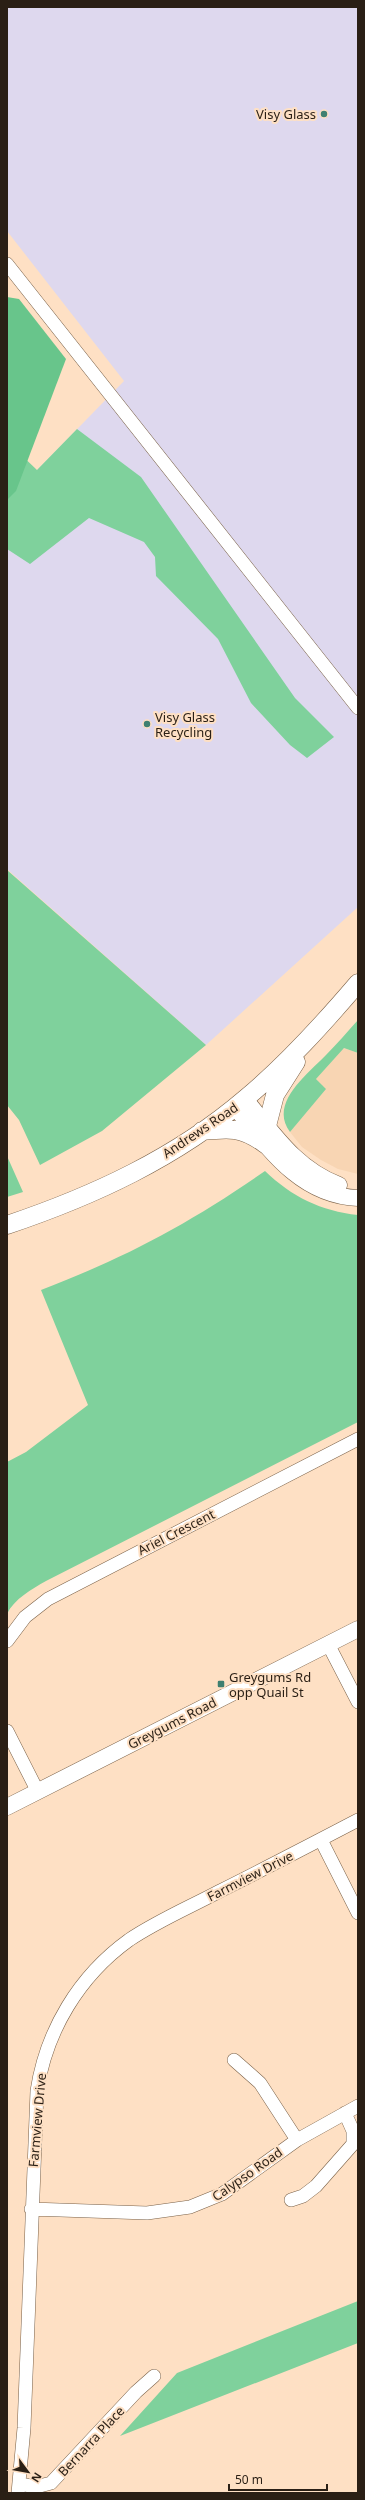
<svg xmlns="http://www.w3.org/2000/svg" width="365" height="2500" viewBox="0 0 365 2500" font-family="'Noto Sans',sans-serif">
<rect width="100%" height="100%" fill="#fee0c4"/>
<!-- built -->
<path fill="#f8d5b3" d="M 344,1048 L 358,1053 L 358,1174 L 338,1169 L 321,1160 L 302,1147 L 290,1132 L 325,1089 L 316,1079 Z"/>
<!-- industrial -->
<path fill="#ded8ee" d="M 7,7 L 358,7 L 358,907 L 206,1045 L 7,869 L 7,501 L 124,381 L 7,231 Z"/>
<!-- green -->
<path fill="#7fd19c" d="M 77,429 L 141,477 L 295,698 L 334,737 L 307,758 L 290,745 L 251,703 L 218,639 L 156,576 L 155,557 L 144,542 L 89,518 L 30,564 L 7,549 L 7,430 L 14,448 L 37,470 Z
M 7,870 L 206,1045 L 102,1131 L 40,1165 L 19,1120 L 7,1105 Z
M 358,1020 L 358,1053 L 344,1048 L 316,1079 L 326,1089 L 290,1132 C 268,1103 309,1073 326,1055 C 337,1044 347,1032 358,1020 Z
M 7,1156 L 23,1192 L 7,1197 Z
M 265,1171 C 292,1197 321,1211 358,1215 L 358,1422 L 46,1581 C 32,1589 14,1599 7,1614 L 7,1462 L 26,1452 L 88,1405 L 41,1290 C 127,1257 190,1223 265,1171 Z
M 358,2301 L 358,2343 L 120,2436 L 177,2373 Z"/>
<!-- forest -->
<path fill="#68c58b" d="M 7,297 L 19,299 L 66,359 L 16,491 L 7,500 Z"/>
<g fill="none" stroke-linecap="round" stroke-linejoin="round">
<!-- minor casing -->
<g stroke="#7a6148" stroke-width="14">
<path id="minor" d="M 7,264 L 358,708
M 7,1641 L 25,1617 L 48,1599 L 358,1439
M 328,1644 L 358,1702
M 7,1731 L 38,1792
M 321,1840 L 358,1913
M 234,2060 L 260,2083 L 297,2140
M 291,2200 L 303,2196 L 316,2186 L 353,2144 L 353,2131 L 345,2113
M 31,2209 L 147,2213 L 190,2207 L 222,2194 L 297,2140 L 358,2106
M 20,2484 L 36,2487 L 51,2483 L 136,2392 L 154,2376
M 18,2493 L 24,2428 L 37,2091 C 46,2031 79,1976 129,1940 C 157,1921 190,1907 220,1891 C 266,1868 312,1844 358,1820"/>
</g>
<!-- tertiary casing -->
<g stroke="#7a6148" stroke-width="17">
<path id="tertiary" d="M 245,1099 C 273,1133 296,1169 339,1185
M 235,1107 C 268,1148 300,1196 358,1198
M 7,1807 L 358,1629"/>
</g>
<!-- secondary casing -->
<g stroke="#7a6148" stroke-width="19">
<path id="secondary" d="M 267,1126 L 275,1095 L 296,1062
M 202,1131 C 230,1128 242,1127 265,1144
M 7,1225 C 93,1196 176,1158 246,1098 C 287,1064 323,1024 358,983"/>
</g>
<!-- minor -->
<use href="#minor" stroke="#fff" stroke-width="13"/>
<!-- tertiary -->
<use href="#tertiary" stroke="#fff" stroke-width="16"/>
<!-- secondary -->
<use href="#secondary" stroke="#fff" stroke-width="18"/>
</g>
<!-- markers -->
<g fill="#3f8071" stroke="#fee0c4" stroke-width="1.5">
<circle cx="324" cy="114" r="4"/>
<circle cx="147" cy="724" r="4"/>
<rect x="217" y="1680" width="8" height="8" rx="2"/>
</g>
<g text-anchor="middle" stroke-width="4" stroke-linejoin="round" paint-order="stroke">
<!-- poi labels -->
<g font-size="13" fill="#2a1f15" stroke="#fee0c4" text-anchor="start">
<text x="316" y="119" text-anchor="end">Visy Glass</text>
<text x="155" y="722">Visy Glass<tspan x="155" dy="15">Recycling</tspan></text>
<text x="229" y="1682">Greygums Rd<tspan x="229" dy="15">opp Quail St</tspan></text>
</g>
<!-- street labels -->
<g font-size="13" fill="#2a1f15" stroke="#fee0c4">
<text transform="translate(200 1130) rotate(-34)" y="5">Andrews Road</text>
<text transform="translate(176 1532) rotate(-27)" y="5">Ariel Crescent</text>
<text transform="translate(172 1723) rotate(-27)" y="5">Greygums Road</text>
<text transform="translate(250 1876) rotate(-27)" y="5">Farmview Drive</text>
<text transform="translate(37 2120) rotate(-85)" y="5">Farmview Drive</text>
<text transform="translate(247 2174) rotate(-35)" y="5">Calypso Road</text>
<text transform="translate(91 2441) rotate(-47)" y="5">Bernarra Place</text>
</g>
</g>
<!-- border -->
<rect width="365" height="2500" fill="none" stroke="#2a1f15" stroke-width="16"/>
<!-- north arrow -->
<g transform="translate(28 2472) rotate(122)" stroke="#fee0c4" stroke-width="3" paint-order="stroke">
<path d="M0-3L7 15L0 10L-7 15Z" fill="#2a1f15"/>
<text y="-6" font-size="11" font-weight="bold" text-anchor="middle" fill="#2a1f15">N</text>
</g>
<!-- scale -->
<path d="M229 2484v6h98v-6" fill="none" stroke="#2a1f15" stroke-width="2"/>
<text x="235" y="2484" font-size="12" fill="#2a1f15" stroke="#fee0c4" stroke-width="3" paint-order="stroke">50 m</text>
</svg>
